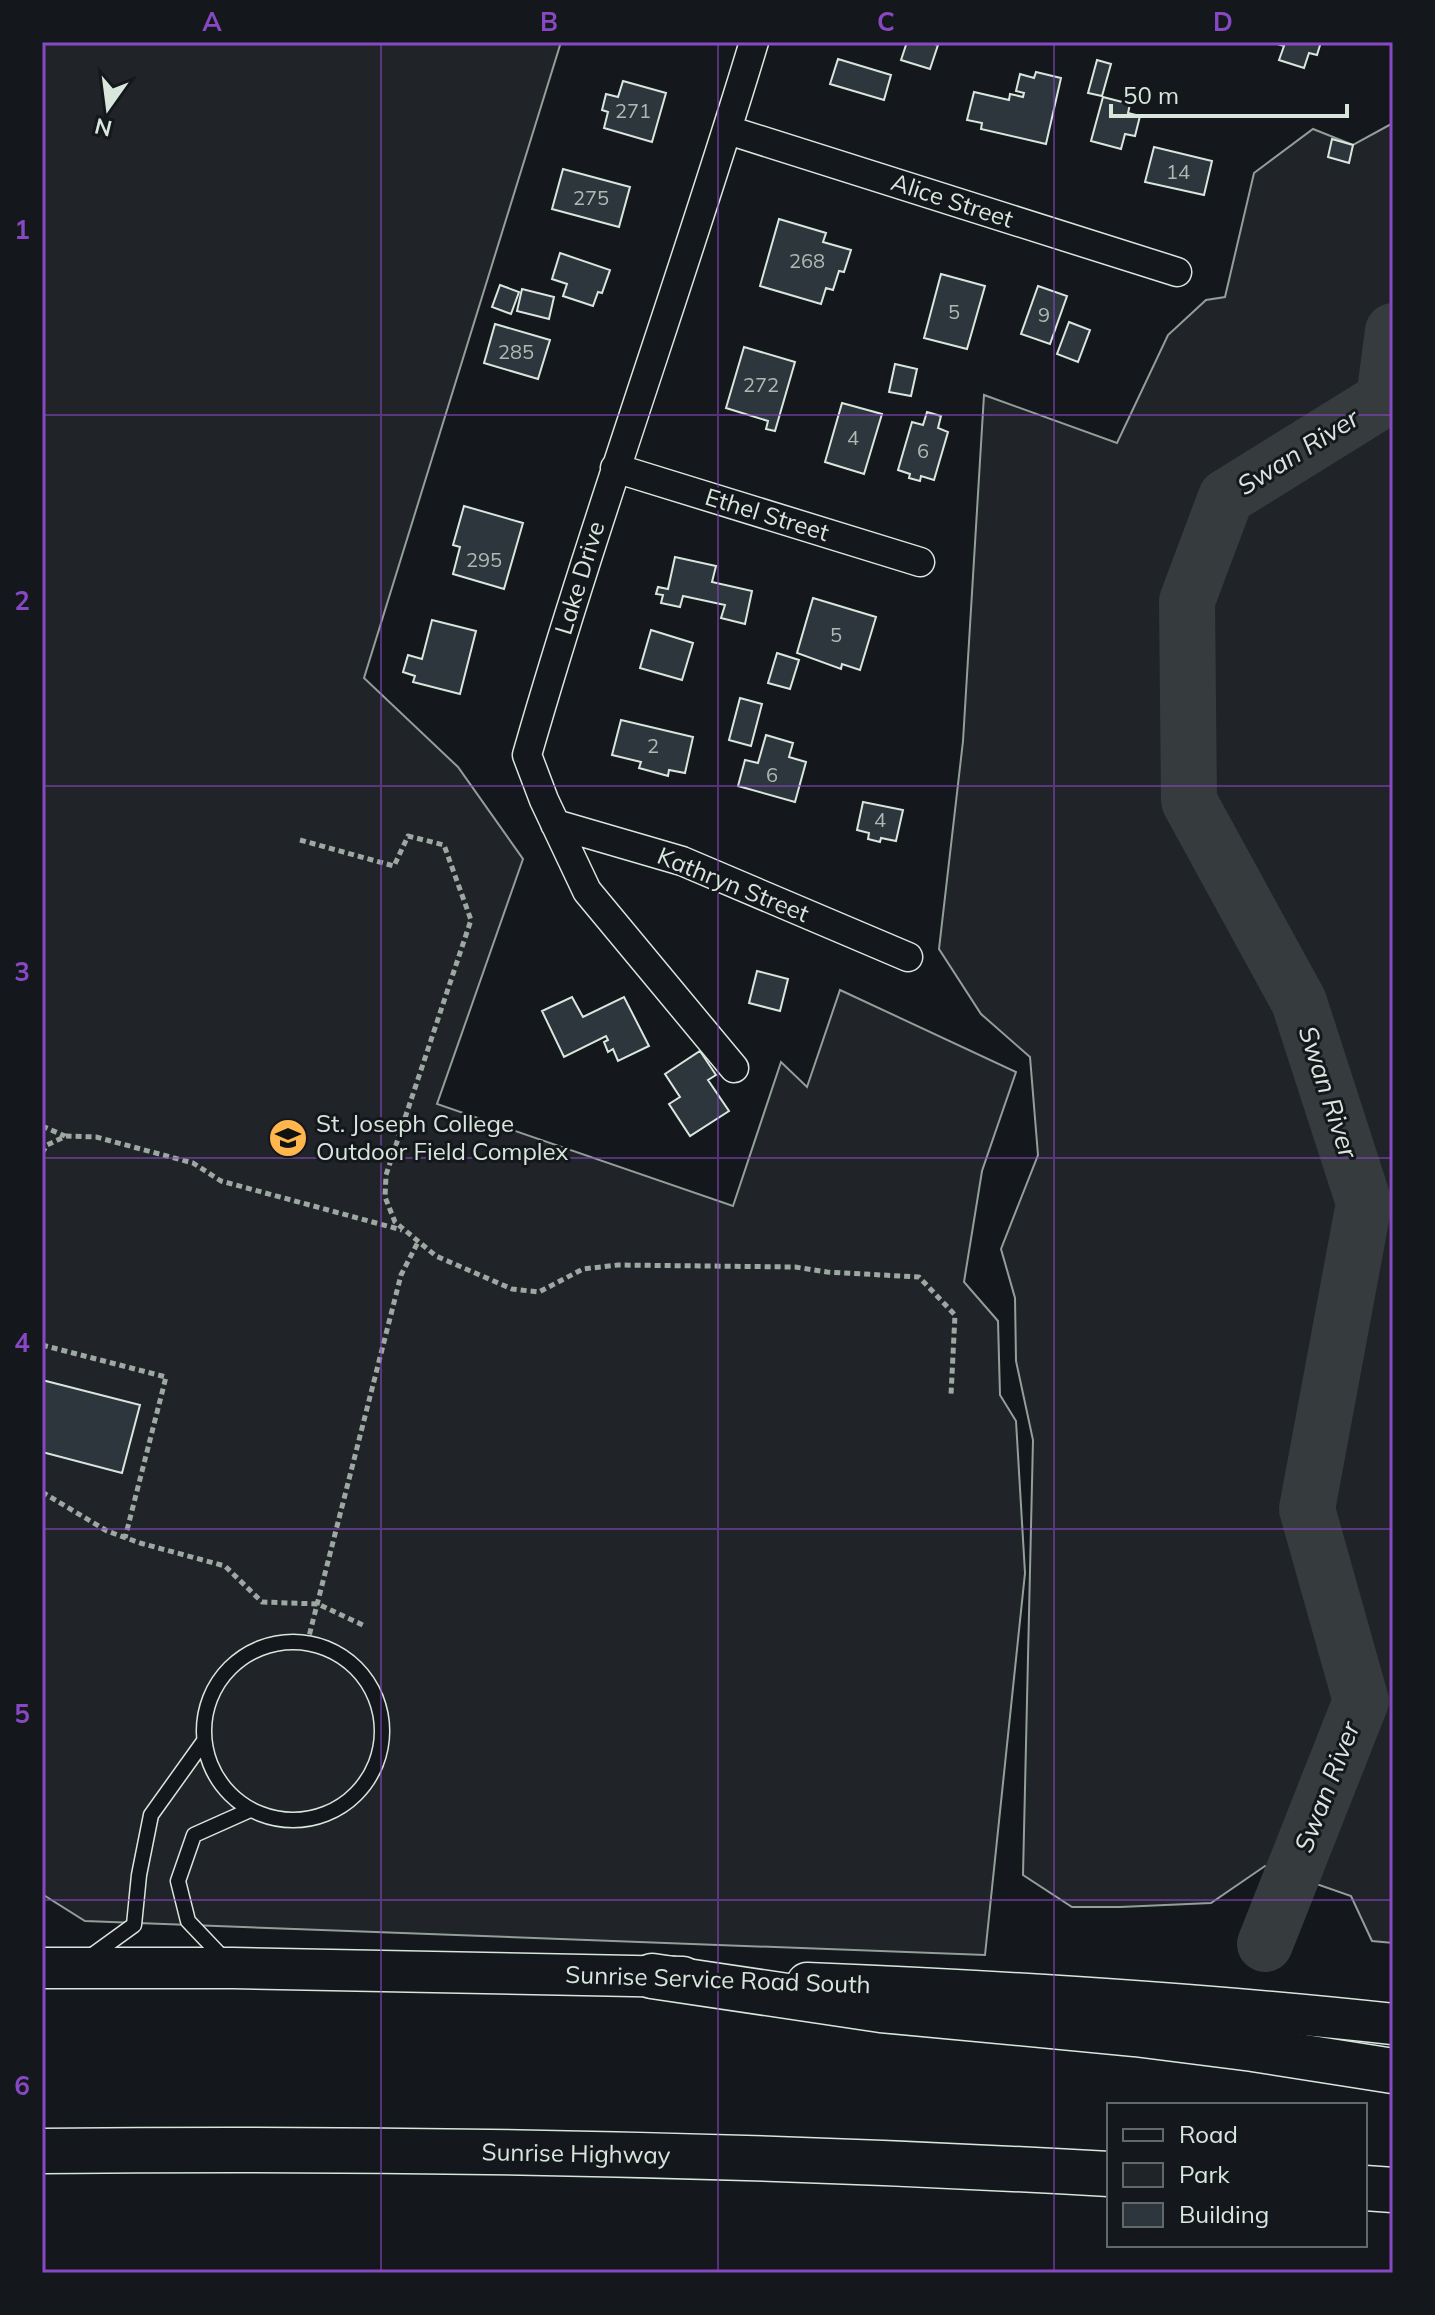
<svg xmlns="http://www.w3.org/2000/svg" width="1435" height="2315" viewBox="0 0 1435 2315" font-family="Mulish,sans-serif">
<rect width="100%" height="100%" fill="#14181c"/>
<!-- green -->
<path fill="#202428" stroke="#939e99" stroke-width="2" d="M 42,42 L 561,42 L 364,678 L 458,767 L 523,859 L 437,1104 L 733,1206 L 781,1062 L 807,1087 L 840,990 L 1016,1072 L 982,1171 L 964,1282 L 998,1321 L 1000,1395 L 1016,1421 L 1025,1573 L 985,1955 L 85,1921 L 42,1894 Z
M 1393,123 L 1393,1943 L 1372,1941 L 1351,1896 L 1265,1866 L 1211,1903 L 1120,1907 L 1072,1907 L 1023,1875 L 1033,1440 L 1016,1361 L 1015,1298 L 1001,1249 L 1038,1155 L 1030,1057 L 981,1014 L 939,949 L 963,741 L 984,395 L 1117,443 L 1168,335 L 1206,300 L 1225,297 L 1254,173 L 1313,129 L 1353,145 Z"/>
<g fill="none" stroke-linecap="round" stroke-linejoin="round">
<!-- river -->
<path stroke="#363b3e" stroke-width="56" d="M 1265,1944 L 1361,1701 L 1307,1509 L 1364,1203 L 1299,1002 L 1189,801 L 1187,601 L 1226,497 L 1384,399 L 1393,331"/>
</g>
<!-- building -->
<path fill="#2c363c" stroke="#d8e6dc" stroke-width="2" d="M 907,42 L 927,42 L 938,45 L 930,69 L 901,60 Z
M 1271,42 L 1321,42 L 1317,55 L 1309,53 L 1304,68 L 1279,60 L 1284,46 Z
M 838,59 L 891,75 L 884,100 L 830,84 Z
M 1097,60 L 1111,64 L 1102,96 L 1088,93 Z
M 1036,72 L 1061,78 L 1046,144 L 981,129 L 982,123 L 967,120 L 974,92 L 1009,100 L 1010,94 L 1023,97 L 1024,93 L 1016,91 L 1020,74 L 1034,78 Z
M 623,81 L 666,93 L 652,142 L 604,128 L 608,112 L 602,110 L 606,94 L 618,97 Z
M 1103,97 L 1130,104 L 1128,113 L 1140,116 L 1135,136 L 1125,134 L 1121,149 L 1091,141 Z
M 1332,139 L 1353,145 L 1349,163 L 1328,157 Z
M 1154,147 L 1212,161 L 1204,195 L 1145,182 Z
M 563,169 L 630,187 L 619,227 L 552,209 Z
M 779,219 L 826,233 L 823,242 L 851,250 L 844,272 L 839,271 L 833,290 L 826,288 L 821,304 L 760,286 Z
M 560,253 L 610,270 L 602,293 L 598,292 L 593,306 L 563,296 L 567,284 L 552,279 Z
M 941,274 L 985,286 L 967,349 L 924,338 Z
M 500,285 L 519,292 L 511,314 L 492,307 Z
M 1038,286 L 1067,296 L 1050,344 L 1021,334 Z
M 522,289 L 554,297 L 549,319 L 517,311 Z
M 1069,322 L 1090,330 L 1078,362 L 1057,354 Z
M 495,324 L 550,340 L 538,379 L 484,363 Z
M 744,347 L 795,362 L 775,431 L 766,429 L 768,421 L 726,408 Z
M 895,364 L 917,369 L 911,396 L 889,392 Z
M 842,403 L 882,414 L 864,474 L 825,462 Z
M 927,412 L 941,416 L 938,428 L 948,432 L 934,480 L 921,476 L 920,481 L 909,478 L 910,474 L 898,470 L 912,422 L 923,425 Z
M 464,506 L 523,523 L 504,589 L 453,574 L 460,547 L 453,545 Z
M 675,557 L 716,566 L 712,582 L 752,591 L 745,624 L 721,618 L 725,605 L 683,596 L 680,607 L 661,603 L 663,595 L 656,594 L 658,587 L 668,589 Z
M 813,598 L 876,617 L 860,670 L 842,664 L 841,669 L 797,653 Z
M 432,620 L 476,631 L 460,694 L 413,682 L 415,676 L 403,672 L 408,655 L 422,659 Z
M 651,630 L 693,643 L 682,680 L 640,668 Z
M 777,653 L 799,660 L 790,689 L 768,683 Z
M 740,698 L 762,704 L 751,746 L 729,740 Z
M 621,720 L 693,737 L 685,773 L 669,770 L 668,776 L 639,768 L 641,762 L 612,755 Z
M 766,735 L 793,743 L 789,757 L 806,762 L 795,802 L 738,786 L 745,760 L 758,763 Z
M 863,802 L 903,810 L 896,841 L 881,838 L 880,842 L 868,839 L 869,833 L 857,830 Z
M 757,971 L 788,979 L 780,1011 L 749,1003 Z
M 572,997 L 583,1017 L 624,997 L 649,1046 L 618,1061 L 613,1049 L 608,1052 L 604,1042 L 608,1040 L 606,1036 L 564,1057 L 542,1011 Z
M 700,1051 L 716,1075 L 708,1080 L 729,1111 L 690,1136 L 669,1104 L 680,1097 L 665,1074 Z
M 42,1380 L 140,1405 L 122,1473 L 42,1452 Z"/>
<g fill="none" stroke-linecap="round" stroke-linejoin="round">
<!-- service casing -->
<g stroke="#d8e6dc" stroke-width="17">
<path id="service" d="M204 1731a89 89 0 1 1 178 0a89 89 0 1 1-178 0Z
M 87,1959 L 134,1925 L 139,1875 L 151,1815 L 204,1741
M 227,1962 L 188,1921 L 178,1881 L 194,1835 L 250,1810"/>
</g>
<!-- minor casing -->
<g stroke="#d8e6dc" stroke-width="31">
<path id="minor" d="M 728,130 L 1177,272
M 615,468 L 920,562
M 555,824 L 682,861 L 908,957
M 734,1068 L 587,891 L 544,800 L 527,755 C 596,515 682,281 754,42"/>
</g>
<!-- secondary casing -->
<g stroke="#d8e6dc" stroke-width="43">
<path id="secondary" d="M 42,1968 L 233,1968 L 683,1977
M 807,1983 C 1003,1991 1198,2003 1393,2024"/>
</g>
<!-- motorway casing -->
<g stroke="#d8e6dc" stroke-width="47">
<path id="motorway" d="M 652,1976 L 881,2010 L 1135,2034 L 1253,2049 L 1393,2071
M 42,2151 C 398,2147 754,2154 1109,2174
M 1365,2188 L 1393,2190"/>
</g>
<!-- path -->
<path stroke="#9da8a2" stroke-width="5" stroke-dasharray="6 4" stroke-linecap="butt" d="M 300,840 L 394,866 L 408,836 L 444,845 L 471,920 L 386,1175 L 385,1197 L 395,1222 L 436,1256 L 512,1289 L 539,1292 L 583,1269 L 618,1265 L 795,1267 L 827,1272 L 919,1277 L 955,1315 L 951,1395
M 42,1126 L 65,1136
M 42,1153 L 47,1145 L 66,1136 L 96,1137 L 193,1163 L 221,1181 L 402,1230
M 42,1345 L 166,1377 L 125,1538
M 42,1492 L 107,1531 L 140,1543 L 225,1566 L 262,1602 L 318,1604 L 365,1626
M 307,1644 L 401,1275 L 418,1242"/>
<!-- service -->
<use href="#service" stroke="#14181c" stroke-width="14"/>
<!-- minor -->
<use href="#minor" stroke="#14181c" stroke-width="28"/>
<!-- secondary -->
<use href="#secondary" stroke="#14181c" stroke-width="40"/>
<!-- motorway -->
<use href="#motorway" stroke="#14181c" stroke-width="44"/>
</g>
<!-- grid -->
<path fill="none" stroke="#8948c3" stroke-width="2" stroke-opacity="0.55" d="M 381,42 L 381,2273M 718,42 L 718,2273M 1054,42 L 1054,2273M 42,415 L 1393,415M 42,786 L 1393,786M 42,1158 L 1393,1158M 42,1529 L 1393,1529M 42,1900 L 1393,1900"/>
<!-- icons -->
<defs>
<g id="university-disc" transform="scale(2)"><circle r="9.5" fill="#ffb74d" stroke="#14181c"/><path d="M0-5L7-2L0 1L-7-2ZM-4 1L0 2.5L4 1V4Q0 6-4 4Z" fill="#111"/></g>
</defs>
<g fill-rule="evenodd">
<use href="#university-disc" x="288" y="1138"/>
</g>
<g text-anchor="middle" stroke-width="6" stroke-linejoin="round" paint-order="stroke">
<!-- number labels -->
<g font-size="20" fill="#adbab4">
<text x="633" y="118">271</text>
<text x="1178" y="179">14</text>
<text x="591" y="205">275</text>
<text x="807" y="268">268</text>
<text x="954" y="319">5</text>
<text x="1044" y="322">9</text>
<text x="516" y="359">285</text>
<text x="761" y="392">272</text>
<text x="853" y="445">4</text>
<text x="923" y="458">6</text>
<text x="484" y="567">295</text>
<text x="836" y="642">5</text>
<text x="653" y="753">2</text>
<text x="772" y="782">6</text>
<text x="880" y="827">4</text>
</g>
<!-- street labels -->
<g font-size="24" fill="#d8e6dc" stroke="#14181c">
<text transform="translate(952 201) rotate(18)" y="8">Alice Street</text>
<text transform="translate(767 515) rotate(17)" y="8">Ethel Street</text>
<text transform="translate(580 578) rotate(-73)" y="8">Lake Drive</text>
<text transform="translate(733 885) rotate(22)" y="8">Kathryn Street</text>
<text transform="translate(718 1980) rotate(2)" y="8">Sunrise Service Road South</text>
<text transform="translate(576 2154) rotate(1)" y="8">Sunrise Highway</text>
</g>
<!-- poi labels -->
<g font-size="24" fill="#d8e6dc" stroke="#14181c" text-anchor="start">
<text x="316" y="1132">St. Joseph College<tspan x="316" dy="28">Outdoor Field Complex</tspan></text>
</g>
<!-- water labels -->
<g font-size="26" font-style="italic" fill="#d8e6dc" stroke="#14181c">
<text transform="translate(1298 452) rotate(-32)" y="9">Swan River</text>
<text transform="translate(1328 1092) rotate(72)" y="9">Swan River</text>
<text transform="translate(1327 1787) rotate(-69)" y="9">Swan River</text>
</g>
</g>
<!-- border -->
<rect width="1435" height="2315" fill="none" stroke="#14181c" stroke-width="88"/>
<!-- legend -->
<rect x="1107" y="2103" width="260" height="144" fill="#14181c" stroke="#626a69" stroke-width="2"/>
<rect x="1123" y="2129" width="40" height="12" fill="#14181c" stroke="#626a69" stroke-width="2"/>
<text x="1179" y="2143" font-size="24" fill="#d8e6dc">Road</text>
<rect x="1123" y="2163" width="40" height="24" fill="#202428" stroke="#626a69" stroke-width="2"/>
<text x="1179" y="2183" font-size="24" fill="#d8e6dc">Park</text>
<rect x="1123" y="2203" width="40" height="24" fill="#2c363c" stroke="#626a69" stroke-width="2"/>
<text x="1179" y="2223" font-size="24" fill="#d8e6dc">Building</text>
<!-- north arrow -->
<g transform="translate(108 108) rotate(194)" stroke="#14181c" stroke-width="6" paint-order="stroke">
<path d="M0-6L14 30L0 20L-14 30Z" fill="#d8e6dc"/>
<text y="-12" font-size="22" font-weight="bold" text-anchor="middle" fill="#d8e6dc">N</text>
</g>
<!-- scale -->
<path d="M1111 104v12h236v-12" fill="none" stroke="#d8e6dc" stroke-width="4"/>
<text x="1123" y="104" font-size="24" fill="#d8e6dc" stroke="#14181c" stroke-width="6" paint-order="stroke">50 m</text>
<rect x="44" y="44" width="1347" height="2227" fill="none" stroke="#8948c3" stroke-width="3"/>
<g font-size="26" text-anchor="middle" font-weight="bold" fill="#8948c3">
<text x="212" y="31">A</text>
<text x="549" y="31">B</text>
<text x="886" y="31">C</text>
<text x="1223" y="31">D</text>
<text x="22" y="239">1</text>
<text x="22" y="610">2</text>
<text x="22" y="981">3</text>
<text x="22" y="1352">4</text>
<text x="22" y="1723">5</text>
<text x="22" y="2095">6</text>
</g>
</svg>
